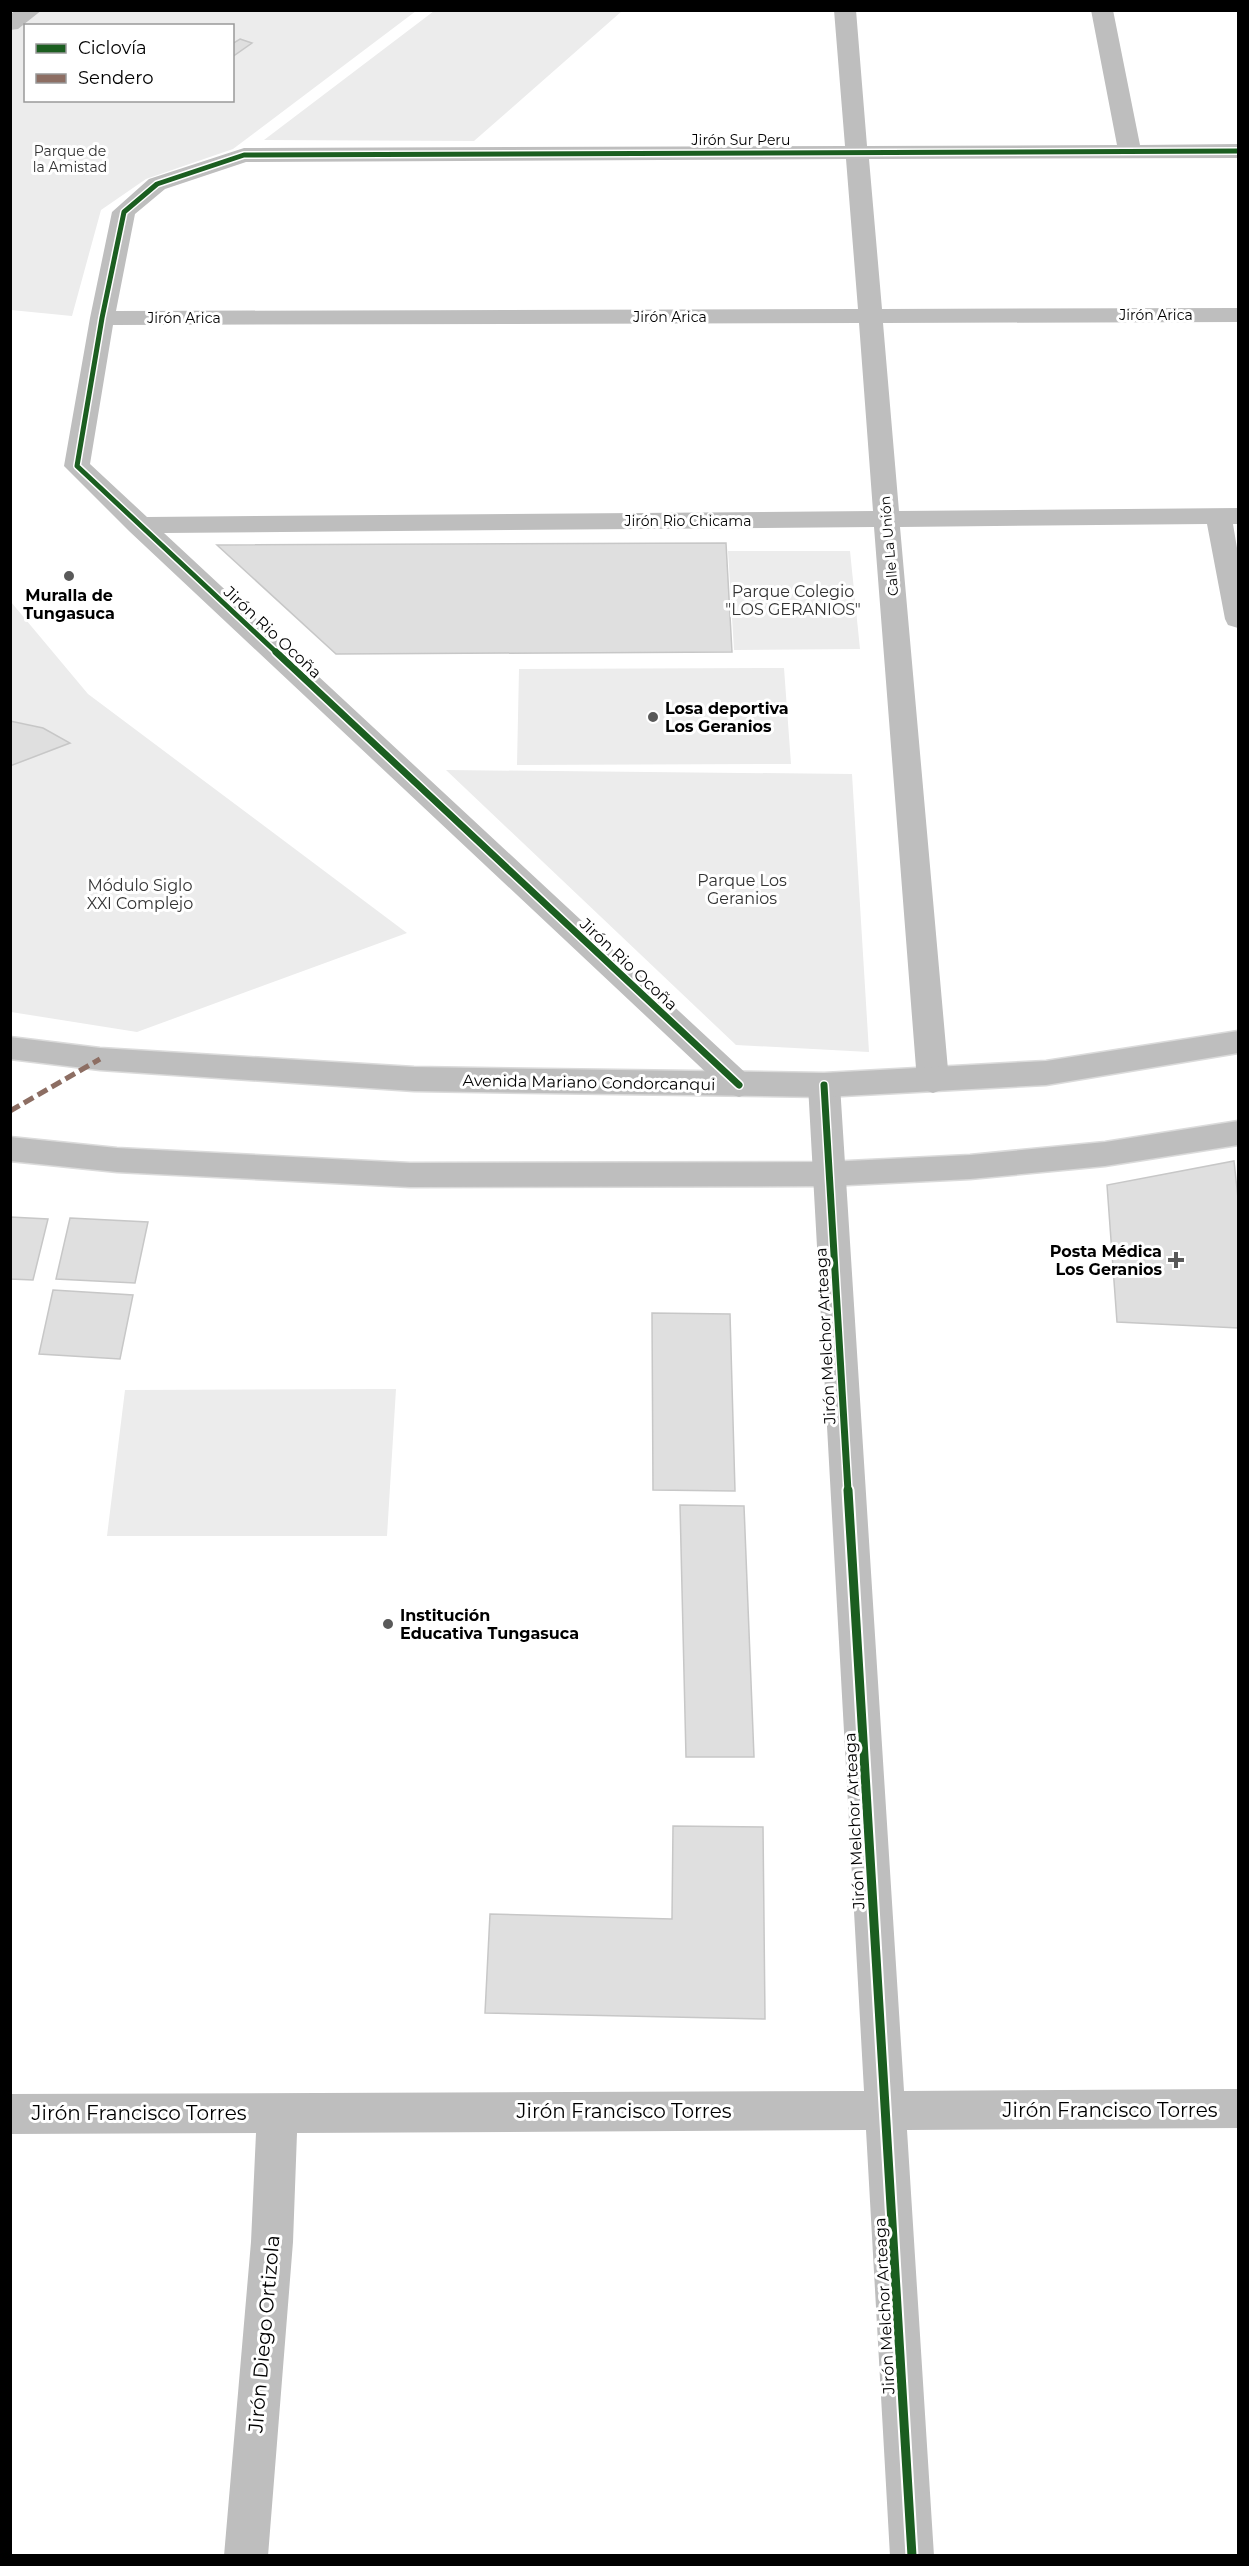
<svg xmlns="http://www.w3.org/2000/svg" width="1249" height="2566" viewBox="0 0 1249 2566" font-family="Montserrat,sans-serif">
<rect width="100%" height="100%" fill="#fff"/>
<!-- green -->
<path fill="#ececec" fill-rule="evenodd" d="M 34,10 L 416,11 L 233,149 L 146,179 L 101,210 L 72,316 L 11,310 L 10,29 ZM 26,26 L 232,26 L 232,100 L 26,100 Z
M 434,11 L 622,11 L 474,141 L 264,140 Z
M 728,551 L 850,551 L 860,649 L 734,650 Z
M 11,602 L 88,694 L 407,933 L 137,1032 L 11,1012 Z
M 784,668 L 791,764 L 517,765 L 519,669 Z
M 446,770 L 852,774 L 869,1052 L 736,1045 Z
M 396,1389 L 387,1536 L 107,1536 L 125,1390 Z"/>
<!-- building -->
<path fill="#dfdfdf" stroke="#c7c7c7" stroke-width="1.5" d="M 240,39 L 252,43 L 232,57 L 232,44 Z
M 726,543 L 732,652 L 336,654 L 217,545 Z
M 10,721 L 43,728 L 70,743 L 10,766 Z
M 1234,1161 L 1238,1198 L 1238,1328 L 1117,1322 L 1107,1185 Z
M 10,1217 L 48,1219 L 33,1280 L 10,1279 Z
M 70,1218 L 148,1222 L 135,1283 L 56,1279 Z
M 53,1290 L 133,1295 L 120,1359 L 39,1354 Z
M 652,1313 L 730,1314 L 735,1491 L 653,1490 Z
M 680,1505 L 744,1506 L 754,1757 L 686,1757 Z
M 673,1826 L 763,1827 L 765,2019 L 485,2013 L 490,1914 L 672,1919 Z"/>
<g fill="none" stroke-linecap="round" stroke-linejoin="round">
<!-- major casing -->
<g stroke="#dbdbdb" stroke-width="3">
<path id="major" d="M 1238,1031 L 1238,1053 L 1046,1085 L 824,1097 L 414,1091 L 100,1070 L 10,1059 L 10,1037 L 100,1048 L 414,1067 L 824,1073 L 1046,1061 Z
M 1238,1121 L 1238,1145 L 1105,1166 L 970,1179 L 828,1186 L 410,1187 L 117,1172 L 10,1161 L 10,1137 L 117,1148 L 410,1163 L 828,1162 L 970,1155 L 1105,1142 Z"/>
</g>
<!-- minor -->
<path fill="#bebebe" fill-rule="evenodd" d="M 17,10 L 42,10 L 18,29 L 10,30 L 10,14 Z
M 834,10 L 856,10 L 867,146 L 1117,145 L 1091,10 L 1113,10 L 1140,145 L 1238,144 L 1238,158 L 869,159 L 882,309 L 1238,308 L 1238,322 L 883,323 L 899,511 L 1238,508 L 1238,524 L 1233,524 L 1238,554 L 1238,628 L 1228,625 L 1225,619 L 1207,524 L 900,527 L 949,1081 L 944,1089 L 933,1093 L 922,1089 L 917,1081 L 874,527 L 164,533 L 750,1077 L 755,1085 L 750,1093 L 739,1097 L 728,1093 L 129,531 L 64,466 L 90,318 L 112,212 L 149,179 L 244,148 L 845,146 ZM 846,159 L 858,309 L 116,311 L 135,214 L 165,189 L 246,162 ZM 859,323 L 873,511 L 147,517 L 90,464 L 113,325 Z
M 824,1073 L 835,1077 L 840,1085 L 904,2091 L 1238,2089 L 1238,2128 L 907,2130 L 934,2556 L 890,2556 L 866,2130 L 297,2133 L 293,2242 L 268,2556 L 224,2556 L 251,2242 L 256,2133 L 10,2134 L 10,2094 L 864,2091 L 808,1085 L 813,1077 Z"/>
<!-- major -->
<use href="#major" fill="#bebebe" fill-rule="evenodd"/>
<!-- quiet -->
<path stroke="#8d6e63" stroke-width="5" stroke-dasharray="11 5" stroke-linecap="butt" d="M 10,1111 L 100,1059"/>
<!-- cycleway-far2 casing -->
<g stroke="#fff" stroke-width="8">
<path id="cycleway-far2" d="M 277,653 L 77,466 L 102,318 L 124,212 L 157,184 L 244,155 L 1238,151"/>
</g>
<!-- cycleway-far1 casing -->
<g stroke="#fff" stroke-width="10">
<path id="cycleway-far1" d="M 276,652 L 739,1085
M 824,1085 L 848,1491"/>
</g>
<!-- cycleway casing -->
<g stroke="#fff" stroke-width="13">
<path id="cycleway" d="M 848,1490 L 912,2556"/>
</g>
<!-- cycleway-far2 -->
<use href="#cycleway-far2" stroke="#1b5e20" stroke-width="5"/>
<!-- cycleway-far1 -->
<use href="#cycleway-far1" stroke="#1b5e20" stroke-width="7"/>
<!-- cycleway -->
<use href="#cycleway" stroke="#1b5e20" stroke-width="9"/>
</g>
<!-- markers -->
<g fill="#595959" stroke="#fff" stroke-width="2">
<circle cx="69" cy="576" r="6"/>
<circle cx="653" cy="717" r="6"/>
<path d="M1173 1251h6v6h6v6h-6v6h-6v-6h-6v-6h6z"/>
<circle cx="388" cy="1624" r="6"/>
</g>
<g text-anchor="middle" stroke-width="6" stroke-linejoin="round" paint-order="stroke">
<!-- far-street labels -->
<g font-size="14" fill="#000" stroke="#fff">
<text x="741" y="145">Jirón Sur Peru</text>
<text x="1156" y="320">Jirón Arica</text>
<text x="670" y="322">Jirón Arica</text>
<text x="184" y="323">Jirón Arica</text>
<text x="688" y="526">Jirón Rio Chicama</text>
<text transform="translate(889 546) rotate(-95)" y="5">Calle La Unión</text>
</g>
<!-- far-park labels -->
<g font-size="14" fill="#333" stroke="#fff">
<text x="70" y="156">Parque de<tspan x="70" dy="16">la Amistad</tspan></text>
</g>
<!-- park labels -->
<g font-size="16" fill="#333" stroke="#fff">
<text x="793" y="597">Parque Colegio<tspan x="793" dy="18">"LOS GERANIOS"</tspan></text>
<text x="742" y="886">Parque Los<tspan x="742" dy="18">Geranios</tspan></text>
<text x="140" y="891">Módulo Siglo<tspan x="140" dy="18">XXI Complejo</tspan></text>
</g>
<!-- poi labels -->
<g font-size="16" font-weight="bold" fill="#000" stroke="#fff" text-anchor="start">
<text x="69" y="601" text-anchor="middle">Muralla de<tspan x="69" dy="18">Tungasuca</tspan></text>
<text x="665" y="714">Losa deportiva<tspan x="665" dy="18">Los Geranios</tspan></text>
<text x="1162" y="1257" text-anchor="end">Posta Médica<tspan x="1162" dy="18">Los Geranios</tspan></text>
<text x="400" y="1621">Institución<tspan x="400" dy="18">Educativa Tungasuca</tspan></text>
</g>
<!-- street labels -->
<g font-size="16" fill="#000" stroke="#fff">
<text transform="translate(273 632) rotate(43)" y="6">Jirón Rio Ocoña</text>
<text transform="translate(629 964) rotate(43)" y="6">Jirón Rio Ocoña</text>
<text transform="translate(589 1082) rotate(1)" y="6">Avenida Mariano Condorcanqui</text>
<text transform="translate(825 1336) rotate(-93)" y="6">Jirón Melchor Arteaga</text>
<text transform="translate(854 1821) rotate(-93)" y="6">Jirón Melchor Arteaga</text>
<text transform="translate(884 2306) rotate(-93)" y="6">Jirón Melchor Arteaga</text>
</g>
<!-- near-street labels -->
<g font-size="20" fill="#000" stroke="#fff">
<text x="1110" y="2117">Jirón Francisco Torres</text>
<text x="624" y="2118">Jirón Francisco Torres</text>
<text x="139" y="2120">Jirón Francisco Torres</text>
<text transform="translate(264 2334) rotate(-85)" y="7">Jirón Diego Ortizola</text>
</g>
</g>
<!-- border -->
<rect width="1249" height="2566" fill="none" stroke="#000000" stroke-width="24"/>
<!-- legend -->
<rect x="24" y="24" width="210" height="78" fill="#ffffff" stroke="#999999" stroke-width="1.5"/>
<rect x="36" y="44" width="30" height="9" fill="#1b5e20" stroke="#999999" stroke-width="1.5"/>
<text x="78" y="54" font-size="18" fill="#000000">Ciclovía</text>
<rect x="36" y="74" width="30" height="9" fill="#8d6e63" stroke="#999999" stroke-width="1.5"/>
<text x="78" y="84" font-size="18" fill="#000000">Sendero</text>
</svg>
